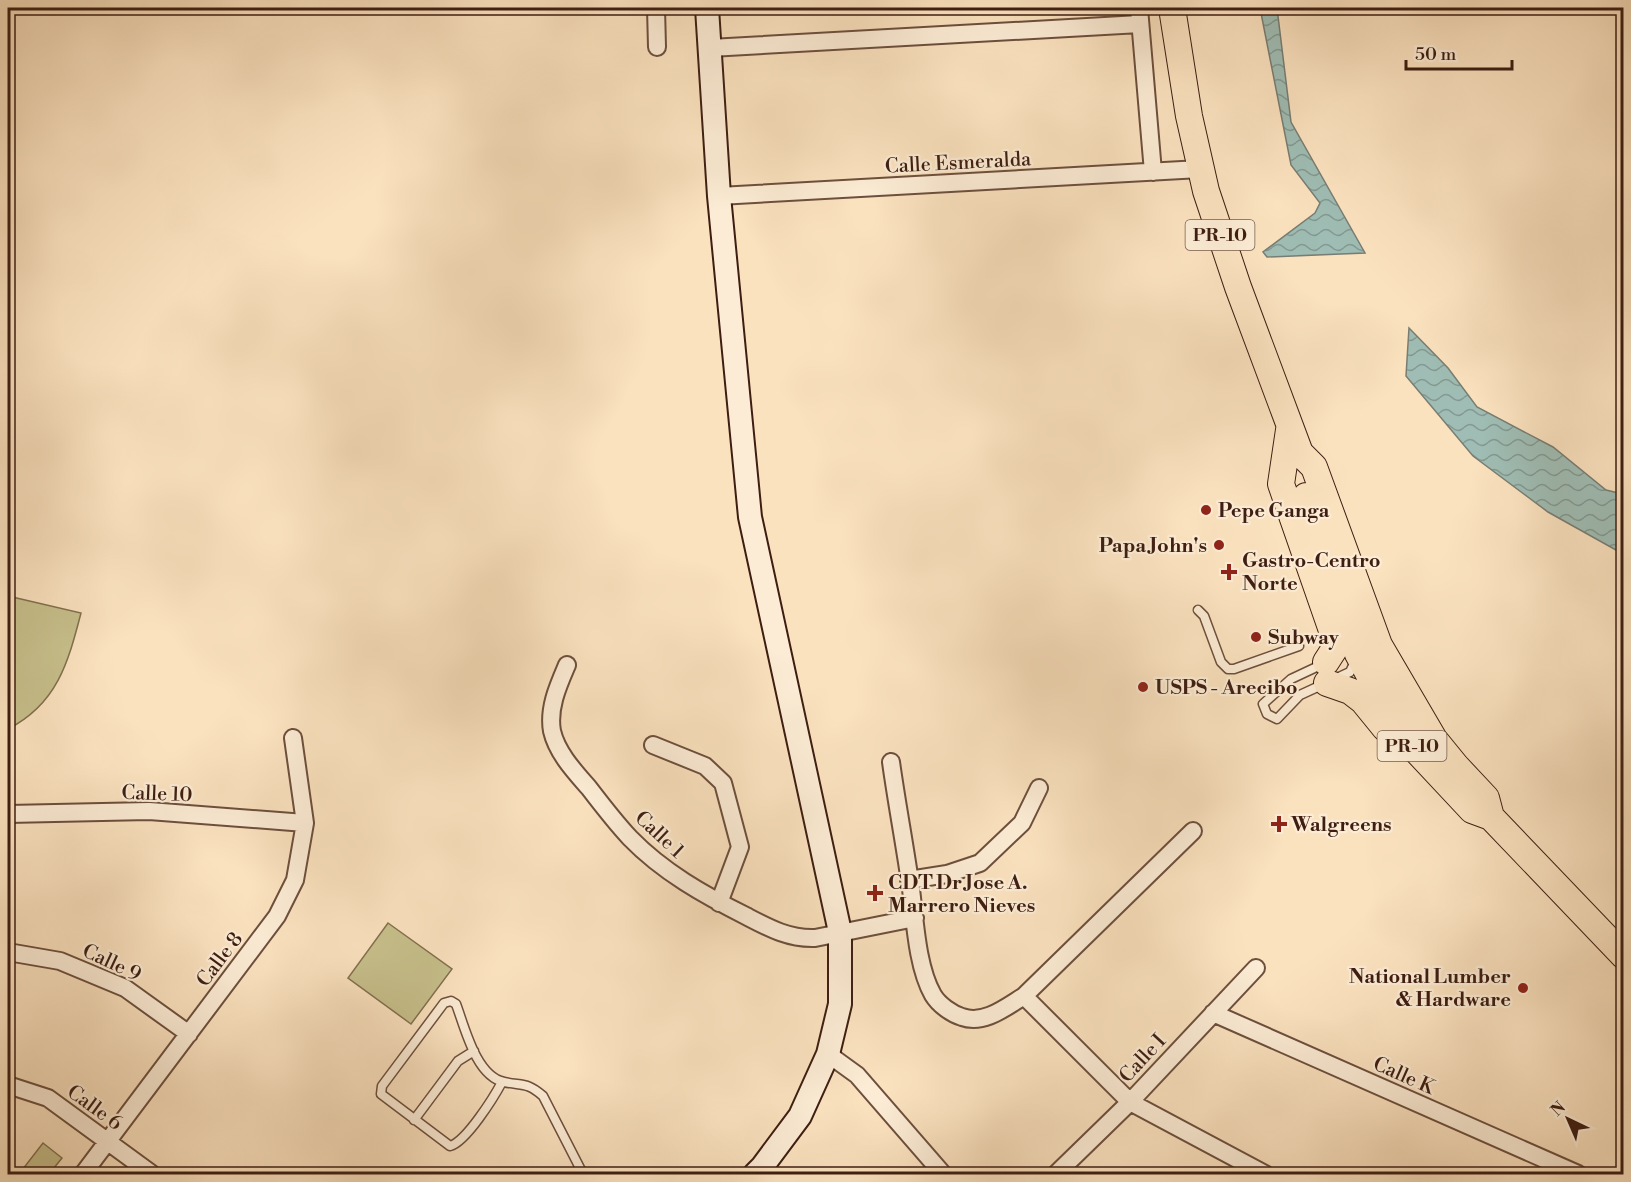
<svg xmlns="http://www.w3.org/2000/svg" width="1631" height="1182" viewBox="0 0 1631 1182" font-family="'Libre Bodoni',serif">
<defs>
<pattern id="water-waves" width="16" height="10" patternUnits="userSpaceOnUse" patternTransform="scale(1.5)"><rect width="16" height="10" fill="#9fbdb4"/><path d="M0 5q4-4 8 0t8 0" fill="none" stroke="#839991"/></pattern>
</defs>
<rect width="100%" height="100%" fill="#fbe2bf"/>
<filter id="stains"><feTurbulence type="fractalNoise" baseFrequency=".00333" numOctaves="4"/><feColorMatrix values="0 0 0 0 .2 0 0 0 0 .09 0 0 0 0 .02 0 0 0 .5 -.17"/></filter>
<radialGradient id="worn" r=".72"><stop offset=".6" stop-color="#630" stop-opacity="0"/><stop offset="1" stop-color="#630" stop-opacity=".3"/></radialGradient>
<!-- garden -->
<path fill="#c7c08c" stroke="#826f4f" stroke-width="1.5" d="M 8,596 L 81,613 C 68,663 57,704 8,729 Z
M 388,923 L 452,969 L 411,1024 L 348,978 Z
M 43,1143 L 62,1158 L 49,1174 L 19,1174 Z"/>
<!-- water -->
<path fill="url(#water-waves)" stroke="#787d73" stroke-width="1.5" d="M 1260,8 L 1277,8 L 1291,122 L 1365,253 L 1267,257 L 1263,252 L 1315,213 L 1320,203 L 1291,165 Z
M 1409,328 L 1448,368 L 1477,407 L 1553,447 L 1606,490 L 1623,494 L 1623,554 L 1548,512 L 1473,456 L 1406,376 Z"/>
<g fill="none" stroke-linecap="round" stroke-linejoin="round">
<!-- lane casing -->
<g stroke="#6d4f3d" stroke-width="11">
<path id="lane" d="M 1198,610 L 1204,616 L 1221,662 L 1228,669 L 1234,669 L 1299,646
M 1323,664 L 1291,679 L 1263,704 L 1267,714 L 1277,719 L 1300,695 L 1350,672 L 1356,659
M 502,1082 C 494,1097 466,1142 450,1146 L 381,1094 L 382,1086 L 444,1003 L 451,1001 L 456,1004 C 465,1028 476,1076 504,1082 C 523,1086 527,1082 543,1096 L 583,1174
M 414,1120 L 458,1061 L 474,1051"/>
</g>
<!-- street casing -->
<g stroke="#6d4f3d" stroke-width="20">
<path id="street" d="M 656,8 L 657,47
M 1139,8 L 1153,172
M 710,48 L 1140,24
M 719,196 L 1200,169
M 567,665 C 558,686 548,708 552,731 C 557,753 575,772 589,788 C 602,805 615,822 630,838 C 663,872 704,895 746,916 C 769,928 789,939 815,938 L 915,918
M 653,745 L 705,766 L 723,783 L 740,847 L 719,903
M 891,762 C 897,805 905,846 911,889 C 915,921 917,967 933,995 C 939,1005 952,1014 962,1017 C 984,1025 1006,1007 1024,996 L 1193,831
M 8,814 L 149,811 L 305,823
M 909,880 L 947,874 L 980,863 L 1022,823 L 1039,788
M 8,952 L 60,961 L 125,988 L 189,1034
M 1024,996 L 1130,1102 L 1265,1174
M 1213,1013 L 1578,1174
M 828,1054 L 857,1075 L 943,1174
M 8,1085 L 48,1098 L 152,1174
M 83,1174 L 277,916 L 295,880 L 305,823 L 293,738
M 1056,1174 L 1130,1102 L 1256,968"/>
</g>
<!-- secondary casing -->
<g stroke="#3e1e12" stroke-width="26">
<path id="secondary" d="M 707,8 L 719,196 L 750,517 L 840,932 L 840,1004 L 828,1054 L 800,1116 L 762,1167 L 755,1174"/>
</g>
<!-- primary casing -->
<g stroke="#3e1e12" stroke-width="28">
<path id="primary" d="M 1172,8 L 1189,116 L 1206,191 L 1238,287 L 1300,453 L 1314,467 L 1379,645 L 1434,739 L 1456,766 L 1486,798 L 1491,817
M 1289,430 L 1281,484 L 1337,645 L 1326,662
M 1306,496 L 1358,654 L 1392,718 L 1413,747 L 1472,810 L 1491,817 L 1624,956
M 1327,683 L 1350,691 L 1363,701 L 1385,728"/>
</g>
<!-- lane -->
<use href="#lane" stroke="#fcecd5" stroke-width="8"/>
<!-- street -->
<use href="#street" stroke="#fcecd5" stroke-width="16"/>
<!-- secondary -->
<use href="#secondary" stroke="#fcecd5" stroke-width="22"/>
<!-- primary -->
<use href="#primary" stroke="#fbe2bf" stroke-width="26"/>
</g>
<!-- markers -->
<g fill="#8f2418" stroke="#fcecd5" stroke-width="2">
<circle cx="1206" cy="510" r="6"/>
<circle cx="1219" cy="545" r="6"/>
<path d="M1226 563h6v6h6v6h-6v6h-6v-6h-6v-6h6z"/>
<circle cx="1256" cy="637" r="6"/>
<circle cx="1143" cy="687" r="6"/>
<path d="M1276 815h6v6h6v6h-6v6h-6v-6h-6v-6h6z"/>
<path d="M872 884h6v6h6v6h-6v6h-6v-6h-6v-6h6z"/>
<circle cx="1523" cy="988" r="6"/>
</g>
<g text-anchor="middle" stroke-width="4.5" stroke-linejoin="round" paint-order="stroke">
<!-- shield labels -->
<g fill="#fcecd5" stroke="#775c4c" stroke-width="1.5">
<rect x="1185.5" y="220" width="69" height="30" rx="4.5"/>
<rect x="1377.5" y="731" width="69" height="30" rx="4.5"/>
</g>
<g font-size="18" font-weight="bold" fill="#3e1e12">
<text x="1220" y="241">PR-10</text>
<text x="1412" y="752">PR-10</text>
</g>
<!-- street labels -->
<g font-size="20" fill="#3e1e12" stroke="#fcecd5">
<text transform="translate(958 162) rotate(-3)" y="7">Calle Esmeralda</text>
<text transform="translate(157 793) rotate(2)" y="7">Calle 10</text>
<text transform="translate(660 834) rotate(43)" y="7">Calle 1</text>
<text transform="translate(219 959) rotate(-53)" y="7">Calle 8</text>
<text transform="translate(112 962) rotate(25)" y="7">Calle 9</text>
<text transform="translate(1142 1058) rotate(-47)" y="7">Calle I</text>
<text transform="translate(1404 1075) rotate(24)" y="7">Calle K</text>
<text transform="translate(95 1107) rotate(36)" y="7">Calle 6</text>
</g>
<!-- poi labels -->
<g font-size="20" font-weight="bold" fill="#3e1e12" stroke="#fcecd5" text-anchor="start">
<text x="1218" y="517">Pepe Ganga</text>
<text x="1207" y="552" text-anchor="end">Papa John's</text>
<text x="1242" y="567">Gastro-Centro<tspan x="1242" dy="23">Norte</tspan></text>
<text x="1268" y="644">Subway</text>
<text x="1155" y="694">USPS - Arecibo</text>
<text x="1291" y="831">Walgreens</text>
<text x="888" y="889">CDT Dr Jose A.<tspan x="888" dy="23">Marrero Nieves</tspan></text>
<text x="1511" y="983" text-anchor="end">National Lumber<tspan x="1511" dy="23">&amp; Hardware</tspan></text>
</g>
</g>
<!-- margin -->
<rect width="1631" height="1182" fill="none" stroke="#fbe2bf" stroke-width="30"/>
<rect x="9" y="9" width="1613" height="1164" fill="none" stroke="#3e1e12" stroke-width="3"/>
<rect x="15" y="15" width="1601" height="1152" fill="none" stroke="#3e1e12" stroke-width="1.5"/>
<!-- north arrow -->
<g transform="translate(1568 1119) rotate(316)" stroke="#fcecd5" stroke-width="4.5" paint-order="stroke">
<path d="M0-4.5L10 22L0 15L-10 22Z" fill="#3e1e12"/>
<text y="-9" font-size="16" font-weight="bold" text-anchor="middle" fill="#3e1e12">N</text>
</g>
<!-- scale -->
<path d="M1406 60v9h106v-9" fill="none" stroke="#3e1e12" stroke-width="3"/>
<text x="1415" y="60" font-size="18" fill="#3e1e12" stroke="#fcecd5" stroke-width="4.5" paint-order="stroke">50 m</text>
<rect width="100%" height="100%" filter="url(#stains)"/>
<rect width="100%" height="100%" fill="url(#worn)"/>
</svg>
